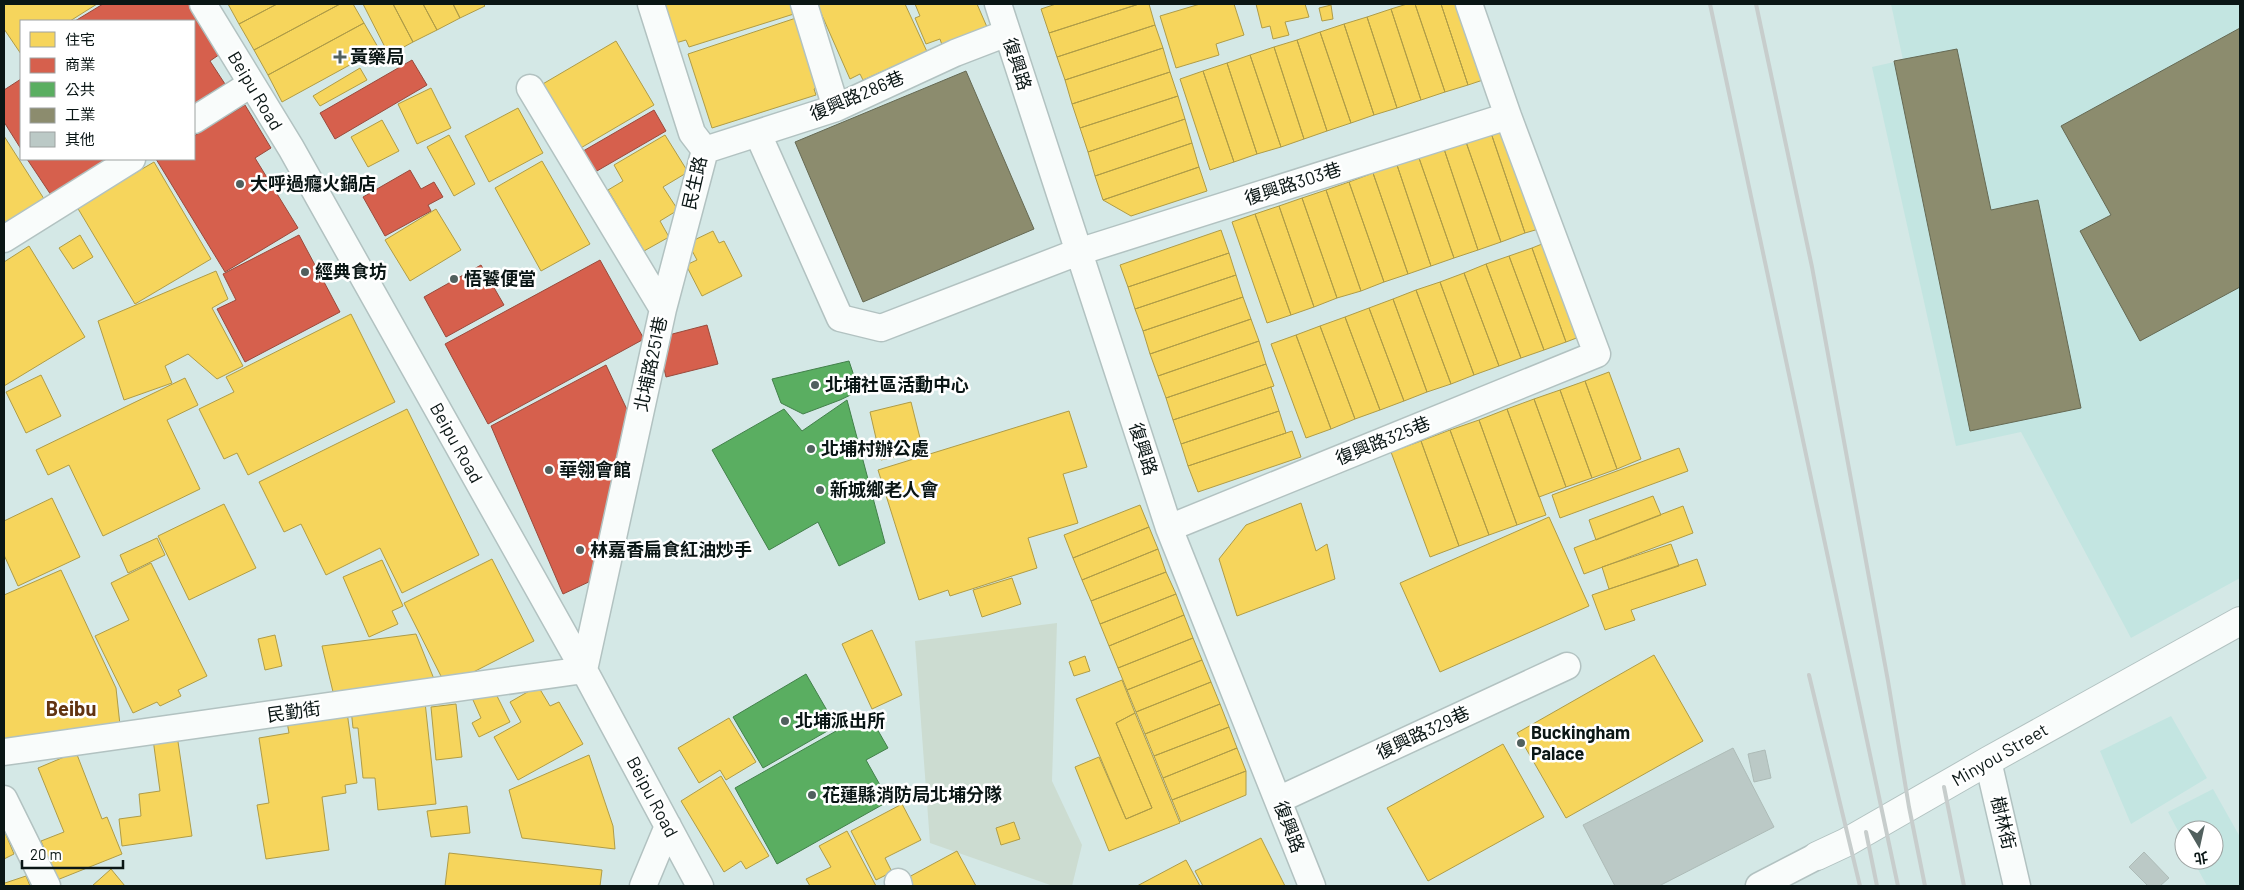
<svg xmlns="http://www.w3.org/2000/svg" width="2244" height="890" viewBox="0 0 2244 890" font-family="Barlow,'Noto Sans TC',sans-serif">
<rect width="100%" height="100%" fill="#d4e8e6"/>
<!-- built -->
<path fill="#c3e5e1" d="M 1891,4 L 2240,4 L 2240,578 L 2131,638 L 2021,432 L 1956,446 L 1872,67 L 1903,60 Z
M 2171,716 L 2207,778 L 2131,824 L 2100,751 Z
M 2213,789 L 2240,837 L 2240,886 L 2207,886 L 2193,860 L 2214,860 L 2214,830 L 2184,830 L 2184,842 L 2168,812 Z"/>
<!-- green -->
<path fill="#ccdcd1" d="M 1057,623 L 1052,781 L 1082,845 L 1072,886 L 1053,886 L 930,843 L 915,641 Z"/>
<!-- homes -->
<path fill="#f6d55c" stroke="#af9c47" d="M 4,4 L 97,4 L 70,21 L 21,21 L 21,54 L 4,29 Z
M 228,4 L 277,4 L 239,24 Z
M 277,4 L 340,4 L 254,50 L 239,24 Z
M 340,4 L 353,4 L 364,23 L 268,75 L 254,50 Z
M 363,4 L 393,4 L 413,42 L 389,55 Z
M 393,4 L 423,4 L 437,30 L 413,42 Z
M 423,4 L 453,4 L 460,18 L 437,30 Z
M 453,4 L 483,4 L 485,6 L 460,18 Z
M 660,4 L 794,4 L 797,13 L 689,47 L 686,40 L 672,44 Z
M 817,4 L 905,4 L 929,56 L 908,65 L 906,61 L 863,80 L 860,74 L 850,79 Z
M 915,4 L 977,4 L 987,27 L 942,45 L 940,39 L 926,44 L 915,18 L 920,16 Z
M 1056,4 L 1139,4 L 1049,33 L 1041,9 Z
M 1139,4 L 1149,4 L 1155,25 L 1057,57 L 1049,33 Z
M 1200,4 L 1234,4 L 1244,35 L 1216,44 L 1219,55 L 1176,68 L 1160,16 Z
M 1256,4 L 1305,4 L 1309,17 L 1285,22 L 1289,35 L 1273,39 L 1270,26 L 1262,28 Z
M 1407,4 L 1415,4 L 1445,92 L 1421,100 L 1391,9 Z
M 1415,4 L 1441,4 L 1468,85 L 1445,92 Z
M 1441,4 L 1468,4 L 1492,77 L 1468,85 Z
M 1331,5 L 1333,19 L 1322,21 L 1319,8 Z
M 1391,9 L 1421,100 L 1397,108 L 1367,17 Z
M 799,17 L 822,86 L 814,89 L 816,95 L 712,128 L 688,54 Z
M 1367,17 L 1397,108 L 1374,115 L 1344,24 Z
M 364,23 L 379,49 L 282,102 L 268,75 Z
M 1344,24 L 1374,115 L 1351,123 L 1320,32 Z
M 1155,25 L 1163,48 L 1065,80 L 1057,57 Z
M 1320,32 L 1351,123 L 1327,131 L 1297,40 Z
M 1297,40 L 1327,131 L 1304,139 L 1274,47 Z
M 616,41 L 654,105 L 579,149 L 541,85 Z
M 1274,47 L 1304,139 L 1281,147 L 1250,55 Z
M 1163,48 L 1170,72 L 1072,104 L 1065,80 Z
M 1250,55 L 1281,147 L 1257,154 L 1227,63 Z
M 1227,63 L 1257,154 L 1234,162 L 1203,71 Z
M 360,68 L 367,80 L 320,106 L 313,96 Z
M 1203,71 L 1234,162 L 1210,170 L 1180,79 Z
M 1170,72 L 1178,96 L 1080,128 L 1072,104 Z
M 431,88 L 451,128 L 417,144 L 398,104 Z
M 1178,96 L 1185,119 L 1088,152 L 1080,128 Z
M 518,108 L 543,153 L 489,182 L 465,136 Z
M 1185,119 L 1192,143 L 1095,176 L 1088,152 Z
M 382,120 L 399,151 L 368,167 L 351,137 Z
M 1513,125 L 1549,226 L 1525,233 L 1491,133 Z
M 1491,133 L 1525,233 L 1501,242 L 1466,142 Z
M 449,135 L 475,184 L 454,196 L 427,147 Z
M 665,135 L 688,172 L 663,187 L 678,210 L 660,221 L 669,237 L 644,251 L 608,190 L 623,181 L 614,165 Z
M 4,136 L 46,202 L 4,230 Z
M 1466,142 L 1501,242 L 1478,250 L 1444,149 Z
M 1192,143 L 1199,167 L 1103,200 L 1095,176 Z
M 1444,149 L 1478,250 L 1454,258 L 1419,158 Z
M 1419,158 L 1454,258 L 1431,266 L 1397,165 Z
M 542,161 L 590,244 L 541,271 L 495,188 Z
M 154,162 L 211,259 L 135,304 L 77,207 Z
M 1397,165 L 1431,266 L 1408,274 L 1373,173 Z
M 1199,167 L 1207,191 L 1131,216 L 1103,200 Z
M 1373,173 L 1408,274 L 1384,282 L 1349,182 Z
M 1349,182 L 1384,282 L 1361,291 L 1326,190 Z
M 1326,190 L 1361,291 L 1337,298 L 1302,198 Z
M 1302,198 L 1337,298 L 1314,307 L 1279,206 Z
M 1279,206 L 1314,307 L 1291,315 L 1255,214 Z
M 436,209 L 461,250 L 410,281 L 385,240 Z
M 1255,214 L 1291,315 L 1267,323 L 1232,222 Z
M 1221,230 L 1229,253 L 1128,287 L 1120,265 Z
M 713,231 L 719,243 L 724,241 L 742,276 L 702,296 L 686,265 L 697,260 L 688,243 Z
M 80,235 L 93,257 L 73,269 L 59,248 Z
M 1552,240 L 1587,334 L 1566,342 L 1532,248 Z
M 29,246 L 85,337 L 4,386 L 4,262 Z
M 1532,248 L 1566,342 L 1544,350 L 1509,256 Z
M 1229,253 L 1236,275 L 1135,309 L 1128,287 Z
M 1509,256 L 1544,350 L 1521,358 L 1486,264 Z
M 1486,264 L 1521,358 L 1499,366 L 1464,273 Z
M 216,271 L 228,299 L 212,308 L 243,366 L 217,379 L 188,354 L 165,366 L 172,383 L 124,400 L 98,321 Z
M 1464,273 L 1499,366 L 1474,375 L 1440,282 Z
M 1236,275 L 1243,297 L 1143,331 L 1135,309 Z
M 1440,282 L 1474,375 L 1451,384 L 1416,290 Z
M 1416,290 L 1451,384 L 1427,392 L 1393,299 Z
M 1243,297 L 1251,319 L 1150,354 L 1143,331 Z
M 1393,299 L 1427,392 L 1404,401 L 1369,308 Z
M 1369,308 L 1404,401 L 1380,410 L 1345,317 Z
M 351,314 L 395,402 L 248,475 L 237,453 L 224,459 L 199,409 L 234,392 L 226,377 Z
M 1345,317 L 1380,410 L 1355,419 L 1320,326 Z
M 1251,319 L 1259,341 L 1158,376 L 1150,354 Z
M 1320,326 L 1355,419 L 1331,429 L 1296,335 Z
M 1296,335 L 1331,429 L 1306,438 L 1271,344 Z
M 1259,341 L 1266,364 L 1166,398 L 1158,376 Z
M 1266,364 L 1274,386 L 1173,420 L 1166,398 Z
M 1609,372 L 1641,459 L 1617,469 L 1585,381 Z
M 41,375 L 61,416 L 26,433 L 6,392 Z
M 185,378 L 198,405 L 167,420 L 200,489 L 103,536 L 69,465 L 48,475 L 36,450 Z
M 1585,381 L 1617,469 L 1592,478 L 1560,390 Z
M 1271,387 L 1279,411 L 1181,444 L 1173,420 Z
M 1560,390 L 1592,478 L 1566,487 L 1534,399 Z
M 1534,399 L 1566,487 L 1539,497 L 1507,409 Z
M 911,402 L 923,450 L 881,460 L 870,412 Z
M 407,409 L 479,555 L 402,593 L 380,548 L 326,575 L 301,524 L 284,532 L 259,482 Z
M 1507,409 L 1546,515 L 1517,525 L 1479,420 Z
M 1069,411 L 1087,467 L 1063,474 L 1078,523 L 1028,538 L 1037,568 L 950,596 L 948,590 L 919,600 L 878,470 Z
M 1279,411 L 1286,433 L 1188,466 L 1181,444 Z
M 1479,420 L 1517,525 L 1489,535 L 1450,430 Z
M 1450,430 L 1489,535 L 1459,546 L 1421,441 Z
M 1292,431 L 1301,457 L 1198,492 L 1188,466 Z
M 1421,441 L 1459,546 L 1430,557 L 1391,452 Z
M 1679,448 L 1688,471 L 1560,518 L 1552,495 Z
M 1653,496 L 1661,515 L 1596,540 L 1589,520 Z
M 52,498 L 80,557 L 18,586 L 4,555 L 4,521 Z
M 1301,503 L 1316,551 L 1327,544 L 1335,579 L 1237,616 L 1219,559 L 1246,525 Z
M 224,504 L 256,568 L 189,600 L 158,536 Z
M 1140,505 L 1149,527 L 1073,558 L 1064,535 Z
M 1683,506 L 1693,533 L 1584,574 L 1574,548 Z
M 1549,517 L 1589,606 L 1440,672 L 1400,583 Z
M 1149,527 L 1158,549 L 1082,580 L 1073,558 Z
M 157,538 L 165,555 L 128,573 L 120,555 Z
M 1671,544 L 1679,566 L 1609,589 L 1602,567 Z
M 1158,549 L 1166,572 L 1091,601 L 1082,580 Z
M 492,559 L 534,641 L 446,686 L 404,603 Z
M 1697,559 L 1706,585 L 1631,610 L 1635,620 L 1605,630 L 1592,595 Z
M 382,560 L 403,606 L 392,611 L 398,624 L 369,637 L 343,577 Z
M 151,563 L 207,676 L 178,690 L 181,696 L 160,706 L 157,702 L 133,713 L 95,636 L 129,620 L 111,583 Z
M 61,570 L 116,688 L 120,725 L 4,741 L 4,595 Z
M 1166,572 L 1176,594 L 1100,624 L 1091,601 Z
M 1012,578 L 1021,604 L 982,617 L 973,590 Z
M 1176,594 L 1184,615 L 1109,646 L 1100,624 Z
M 1184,615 L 1193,638 L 1118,668 L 1109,646 Z
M 872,630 L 902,695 L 872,709 L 842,644 Z
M 416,634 L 436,684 L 334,696 L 322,646 Z
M 275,635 L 282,666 L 265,670 L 258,639 Z
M 1193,638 L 1202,660 L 1127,690 L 1118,668 Z
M 1654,655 L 1703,741 L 1566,818 L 1517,733 Z
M 1085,656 L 1090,671 L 1074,676 L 1069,662 Z
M 1202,660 L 1211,682 L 1136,712 L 1127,690 Z
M 1122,680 L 1135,713 L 1116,723 L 1152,808 L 1126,819 L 1076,699 Z
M 1211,682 L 1220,704 L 1145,734 L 1136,712 Z
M 538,686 L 550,706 L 559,702 L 583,744 L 518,780 L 494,737 L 521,722 L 510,702 Z
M 494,690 L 510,722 L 479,737 L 472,723 L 481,718 L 473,700 Z
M 425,702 L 436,804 L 378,810 L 375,778 L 363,778 L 358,728 L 353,728 L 351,709 Z
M 456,704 L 462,757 L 436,760 L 431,707 Z
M 1220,704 L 1229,727 L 1154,756 L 1145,734 Z
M 347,712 L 357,783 L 345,785 L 346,793 L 322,797 L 329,850 L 266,859 L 257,805 L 269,803 L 259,738 L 289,733 L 287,722 Z
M 1135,713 L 1180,823 L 1109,851 L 1075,767 L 1099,757 L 1126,819 L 1152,808 L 1116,723 Z
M 729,718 L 756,762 L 726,780 L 720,770 L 699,783 L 678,748 Z
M 1229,727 L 1237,748 L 1163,778 L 1154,756 Z
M 177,735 L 192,836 L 122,846 L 119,819 L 141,816 L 139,794 L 160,791 L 153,739 Z
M 1503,744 L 1544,817 L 1428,881 L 1387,808 Z
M 1237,748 L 1246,771 L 1172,800 L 1163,778 Z
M 76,752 L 102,819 L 107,817 L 122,854 L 57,880 L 41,841 L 64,832 L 38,768 Z
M 589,755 L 613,826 L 615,849 L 522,838 L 509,790 Z
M 1246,771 L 1246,795 L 1181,822 L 1172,800 Z
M 721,776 L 769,856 L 746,869 L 741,861 L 724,872 L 681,801 Z
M 902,804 L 921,840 L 885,858 L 892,872 L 876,880 L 851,831 Z
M 467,806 L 470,833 L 431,837 L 427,811 Z
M 1014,822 L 1020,839 L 1001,845 L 996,828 Z
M 4,830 L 14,854 L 4,859 Z
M 847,831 L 876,886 L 810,886 L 806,879 L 831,867 L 819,846 Z
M 1261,838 L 1285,886 L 1203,886 L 1195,871 Z
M 957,851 L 976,886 L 911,886 L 907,878 Z
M 449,853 L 602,870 L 600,886 L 445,886 Z
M 1186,860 L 1200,886 L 1137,886 Z
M 111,869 L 125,886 L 92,886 Z
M 26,876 L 30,886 L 4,886 L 4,880 L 5,883 Z"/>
<!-- shops -->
<path fill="#d6604d" stroke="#994a3c" d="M 103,4 L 192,4 L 223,52 L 210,61 L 225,84 L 207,95 L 209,98 L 194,108 L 194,21 L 75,21 Z
M 412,60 L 427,85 L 335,139 L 320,113 Z
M 21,79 L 21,149 L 4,122 L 4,90 Z
M 245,105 L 271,148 L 255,158 L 298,228 L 225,272 L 156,159 L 194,159 L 194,136 Z
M 654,110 L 666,131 L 590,175 L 578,154 Z
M 27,159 L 114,159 L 53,198 Z
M 410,170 L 421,189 L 434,182 L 443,197 L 428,205 L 431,211 L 385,236 L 363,197 Z
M 299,235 L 340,312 L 245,362 L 217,309 L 236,300 L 223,274 Z
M 600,260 L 644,339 L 488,424 L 445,344 Z
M 481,265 L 504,305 L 446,337 L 424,297 Z
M 707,325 L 718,364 L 666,377 L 657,338 Z
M 606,365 L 631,418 L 593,580 L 563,594 L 491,426 Z"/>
<!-- public -->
<path fill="#5aae61" stroke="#42804a" d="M 849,361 L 859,391 L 840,400 L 803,414 L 781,403 L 772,379 Z
M 847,400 L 885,543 L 839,566 L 818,522 L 769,550 L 712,450 L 784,409 L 802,431 Z
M 806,674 L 836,726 L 763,768 L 733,717 Z
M 868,713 L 888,748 L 866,760 L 889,801 L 777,864 L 735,788 Z"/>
<!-- industry -->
<path fill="#8c8c6e" stroke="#656953" d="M 2240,28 L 2240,287 L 2140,341 L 2080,231 L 2111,215 L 2061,126 Z
M 1957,49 L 1991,210 L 2038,200 L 2081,408 L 1970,431 L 1894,61 Z
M 966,71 L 1034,229 L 863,302 L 795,142 Z"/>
<!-- building -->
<path fill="#bbc9c6" stroke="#adbbb7" d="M 1733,748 L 1774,827 L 1659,886 L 1615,886 L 1583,825 Z
M 1765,750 L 1771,778 L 1754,782 L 1748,754 Z
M 2144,852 L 2169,878 L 2160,886 L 2148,886 L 2129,867 Z"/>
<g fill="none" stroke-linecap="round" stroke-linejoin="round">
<!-- minor casing -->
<g stroke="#b2c2c1" stroke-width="29">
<path id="minor" d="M 203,4 L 291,148 L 584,670 L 700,886
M 804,4 L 836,108
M 998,4 L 1169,528 L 1312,886
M 530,88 L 663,309
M 194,120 L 251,84
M 758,134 L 840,318 L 881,328 L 1078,252 L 1508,116
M 705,150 L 836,108 L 955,53 L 1007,33
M 4,239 L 132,159
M 1169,528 L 1597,354 L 1508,116 L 1469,4
M 4,752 L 584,670 L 663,309 L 705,150 L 692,133 L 651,4
M 1988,761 L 2017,886
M 4,799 L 47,886
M 1278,800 L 1567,666
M 898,882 L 899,886
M 643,886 L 668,826
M 1759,886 L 1817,856"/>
</g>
<!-- tertiary casing -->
<g stroke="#b2c2c1" stroke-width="30">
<path id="tertiary" d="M 1817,856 L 1847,842 L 1988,761 L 2240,621"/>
</g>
<!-- minor -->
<use href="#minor" stroke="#f9fcfb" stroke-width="26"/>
<!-- tertiary -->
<use href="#tertiary" stroke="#f9fcfb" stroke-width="28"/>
<!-- rail -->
<path stroke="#c7cdcc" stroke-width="4" d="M 1710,4 L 1898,886
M 1756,4 L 1812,267 L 1888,681 L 1909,807 L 1925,886
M 1809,675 L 1860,886
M 1944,787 L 1964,886
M 1866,832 L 1877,886"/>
</g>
<!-- markers -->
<g fill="#51605e" stroke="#fff" stroke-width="2">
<path d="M337.5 49.5h5v5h5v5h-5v5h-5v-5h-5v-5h5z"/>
<circle cx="240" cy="184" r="5"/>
<circle cx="305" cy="272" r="5"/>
<circle cx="454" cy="279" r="5"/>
<circle cx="815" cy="385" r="5"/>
<circle cx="811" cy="449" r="5"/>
<circle cx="549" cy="470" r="5"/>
<circle cx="820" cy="490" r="5"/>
<circle cx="580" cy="550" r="5"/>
<circle cx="785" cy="721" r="5"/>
<circle cx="1521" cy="743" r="5"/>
<circle cx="812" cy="795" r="5"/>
</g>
<g text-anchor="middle" stroke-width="5" stroke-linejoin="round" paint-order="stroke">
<!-- poi labels -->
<g font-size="18" font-weight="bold" fill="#0a1615" stroke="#fff" text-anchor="start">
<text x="350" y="63">黃藥局</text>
<text x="250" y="190">大呼過癮火鍋店</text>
<text x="315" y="278">經典食坊</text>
<text x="464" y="285">悟饕便當</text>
<text x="825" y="391">北埔社區活動中心</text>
<text x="821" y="455">北埔村辦公處</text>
<text x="559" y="476">華翎會館</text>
<text x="830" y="496">新城鄉老人會</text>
<text x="590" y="556">林嘉香扁食紅油炒手</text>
<text x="795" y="727">北埔派出所</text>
<text x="1531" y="739">Buckingham<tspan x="1531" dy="21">Palace</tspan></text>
<text x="822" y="801">花蓮縣消防局北埔分隊</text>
</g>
<!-- street labels -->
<g font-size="18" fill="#0a1615" stroke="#fff">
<text transform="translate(1017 64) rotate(72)" y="6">復興路</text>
<text transform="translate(255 91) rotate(59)" y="6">Beipu Road</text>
<text transform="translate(857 96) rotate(-23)" y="6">復興路286巷</text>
<text transform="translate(695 183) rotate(-77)" y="6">民生路</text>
<text transform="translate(1293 184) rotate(-18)" y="6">復興路303巷</text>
<text transform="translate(651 364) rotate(-78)" y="6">北埔路251巷</text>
<text transform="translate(1383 441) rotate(-22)" y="6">復興路325巷</text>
<text transform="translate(456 443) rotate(61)" y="6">Beipu Road</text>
<text transform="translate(1143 449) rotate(72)" y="6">復興路</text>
<text transform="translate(294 712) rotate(-8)" y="6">民勤街</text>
<text transform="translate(1423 733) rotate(-25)" y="6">復興路329巷</text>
<text transform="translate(2000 755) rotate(-30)" y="6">Minyou Street</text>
<text transform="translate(652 797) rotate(62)" y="6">Beipu Road</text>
<text transform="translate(2003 823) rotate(77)" y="6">樹林街</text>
<text transform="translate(1289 827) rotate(69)" y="6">復興路</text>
</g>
<!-- quarter labels -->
<g font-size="20" font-weight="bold" fill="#613311" stroke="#fff">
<text x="71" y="716">Beibu</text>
</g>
</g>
<!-- border -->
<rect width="2244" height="890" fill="none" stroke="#0a1615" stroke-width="10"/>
<!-- legend -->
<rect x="20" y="20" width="175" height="140" fill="#ffffff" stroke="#9da2a1"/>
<rect x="30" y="32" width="25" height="15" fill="#f6d55c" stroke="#9da2a1"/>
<text x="65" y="45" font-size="15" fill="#0a1615">住宅</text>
<rect x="30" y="58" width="25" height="15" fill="#d6604d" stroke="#9da2a1"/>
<text x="65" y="70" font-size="15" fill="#0a1615">商業</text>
<rect x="30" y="82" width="25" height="15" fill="#5aae61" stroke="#9da2a1"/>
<text x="65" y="95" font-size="15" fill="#0a1615">公共</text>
<rect x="30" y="108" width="25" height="15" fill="#8c8c6e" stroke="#9da2a1"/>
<text x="65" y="120" font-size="15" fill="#0a1615">工業</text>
<rect x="30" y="132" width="25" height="15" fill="#bbc9c6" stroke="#9da2a1"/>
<text x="65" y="145" font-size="15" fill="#0a1615">其他</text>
<!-- north arrow -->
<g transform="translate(2199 845) rotate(171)"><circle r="24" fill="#ffffff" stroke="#9da2a1"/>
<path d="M0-4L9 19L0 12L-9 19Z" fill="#51605e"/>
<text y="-8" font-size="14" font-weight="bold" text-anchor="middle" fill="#0a1615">北</text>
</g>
<!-- scale -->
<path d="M22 860v8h101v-8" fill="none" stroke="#0a1615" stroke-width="2.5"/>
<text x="30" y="860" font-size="15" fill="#0a1615" stroke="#ffffff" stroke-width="4" paint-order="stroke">20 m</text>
</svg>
